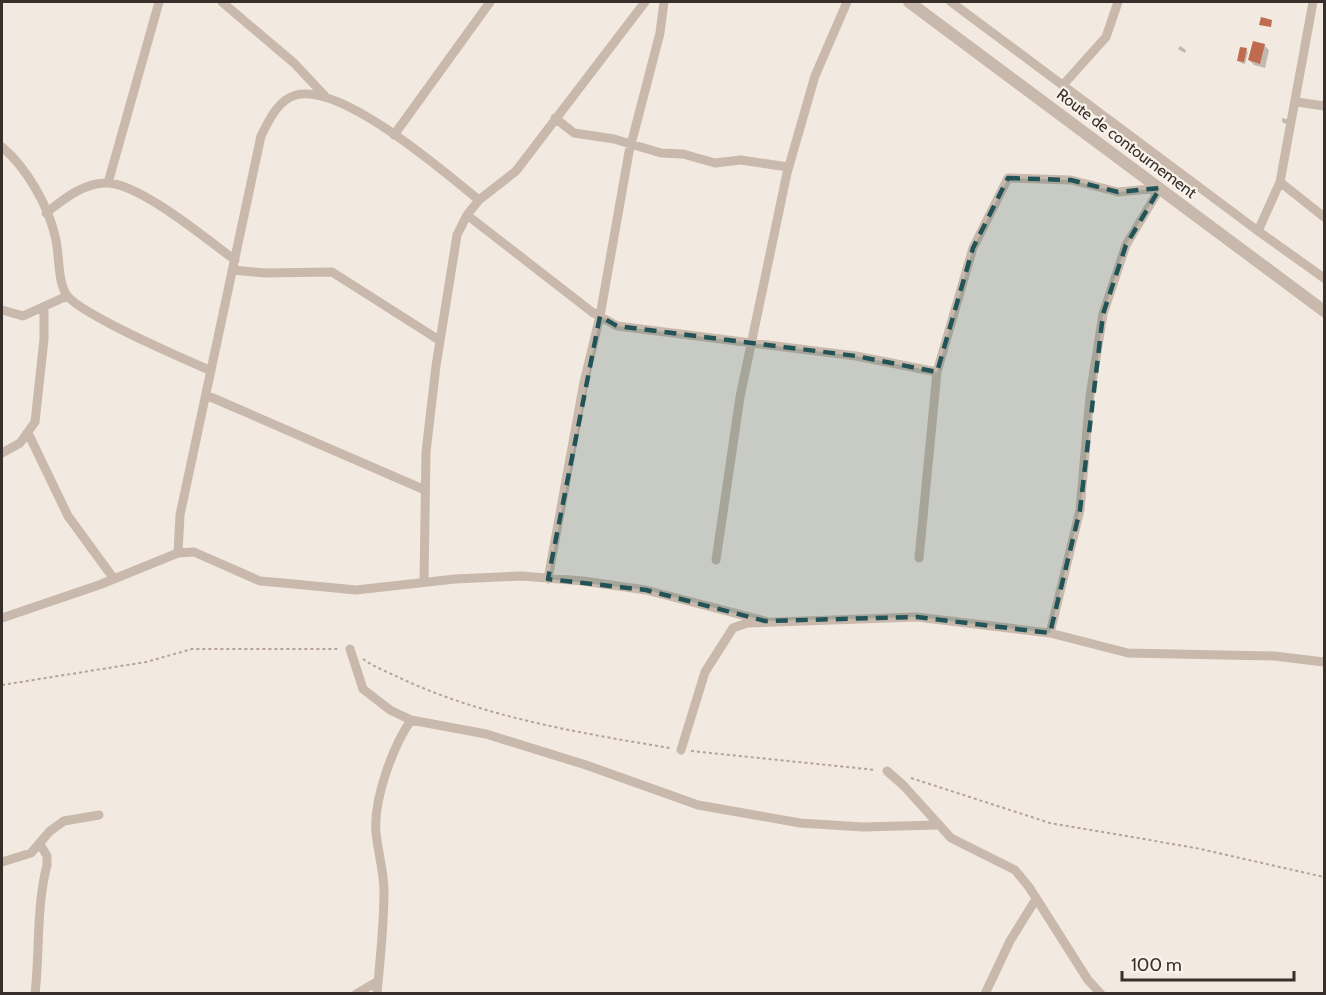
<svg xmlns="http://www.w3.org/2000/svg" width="1326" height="995" viewBox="0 0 1326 995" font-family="Cabin,sans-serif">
<rect width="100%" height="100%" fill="#f2e9e0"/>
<!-- shadow -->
<path fill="#0003" d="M 1264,45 L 1269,50 L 1265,68 L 1254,65 L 1249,60 Z
M 1180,46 L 1186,50 L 1185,53 L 1178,49 Z
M 1246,50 L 1248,52 L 1245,64 L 1241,63 L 1239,61 Z
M 1282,118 L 1289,120 L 1288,125 L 1282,122 Z"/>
<!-- building -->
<path fill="#bf6b50" d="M 1261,17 L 1272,20 L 1271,27 L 1259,25 Z
M 1253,41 L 1265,44 L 1260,64 L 1248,60 Z
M 1240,47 L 1247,48 L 1244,62 L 1237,61 Z"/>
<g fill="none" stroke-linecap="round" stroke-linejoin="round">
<!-- path -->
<path stroke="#b5a396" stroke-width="2" stroke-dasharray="3 3" stroke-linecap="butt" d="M 363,659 C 374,667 388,672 400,678 C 483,717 580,733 670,748
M 2,685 L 146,662 L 192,649 L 340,649
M 691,751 L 876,770
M 911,778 L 1050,823 L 1196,848 L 1324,877"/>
<!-- minor -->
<path stroke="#c9b9ac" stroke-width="9" d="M 222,2 L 294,63 L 325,96
M 951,2 L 1258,231 L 1324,278
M 1063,85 L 1106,37 L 1118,2
M 1297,102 L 1324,106
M 555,118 L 574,133 L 614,139 L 661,153 L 683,154 L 715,163 L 741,160 L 788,167
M 394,135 L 490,2
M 2,147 C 26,167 48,205 55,236 C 60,255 57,278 66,294 C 78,314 185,359 211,371
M 1280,182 L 1324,217
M 108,183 L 159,2
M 46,213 C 64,199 84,182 108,183 C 142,185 206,239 235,260
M 467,215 L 592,312 L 617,326 L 856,356 L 937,372
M 1258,231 L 1280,182 L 1313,2
M 233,270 L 265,273 L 332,272 L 439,340
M 2,310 L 23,316 L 67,296
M 206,395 L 425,490
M 29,435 L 68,516 L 114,579
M 2,453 L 20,443 L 35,422 L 44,339 L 44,308
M 178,553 L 180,515 L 261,136 C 269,120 278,100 296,95 C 342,83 443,171 479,200
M 919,558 L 937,372 L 973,248 L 1008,178 L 1071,180 L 1118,192 L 1160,188
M 716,560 L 740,397 L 787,173 L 815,76 L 847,2
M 548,579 L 584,382 L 600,316 L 629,152 L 660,33 L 664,2
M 424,582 L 426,452 L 436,366 L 457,235 L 467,215 L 479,200 L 516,171 L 645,2
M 2,618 L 99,585 L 178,553 L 194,552 L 260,581 L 283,583 L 356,590 L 455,579 L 522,576 L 583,581 L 646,590 L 765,621
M 1050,633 L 1080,510 L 1090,396 L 1103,314 L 1126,245 L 1160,188
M 350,649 L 363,689 L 390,710 L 411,720 L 486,734 L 586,765 L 698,805 L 800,823 L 863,827 L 937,825
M 681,750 L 705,672 L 733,628 L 747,623 L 917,617 L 1050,633 L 1128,653 L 1274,656 L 1324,662
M 887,771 L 903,785 L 951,838 L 1015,870 L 1029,887 L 1088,980 L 1101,994
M 2,862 L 31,853 L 50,831 L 64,821 L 99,815
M 35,994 C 40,950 36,908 47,865 L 47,856 L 40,844
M 356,994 L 378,981
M 377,994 C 380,960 384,926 384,892 C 384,871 378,853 376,833 C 373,800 393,746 411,720
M 985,994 L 1010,941 L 1036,899"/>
<!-- tertiary -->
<path stroke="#c9b9ac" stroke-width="12" d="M 909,2 L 1324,311"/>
</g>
<!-- marked area -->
<path fill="#225457" fill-opacity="0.2" stroke="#225457" stroke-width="4.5" stroke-dasharray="12 8" stroke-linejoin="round" d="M 1008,178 L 1071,180 L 1118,192 L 1160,188 L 1126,245 L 1103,314 L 1080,510 L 1050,633 L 917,617 L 765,621 L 646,590 L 548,579 L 600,316 L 617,326 L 856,356 L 937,372 L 973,248 Z"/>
<g text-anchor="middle" stroke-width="4.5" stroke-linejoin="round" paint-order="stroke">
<!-- street labels -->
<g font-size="16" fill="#382f2a" stroke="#f9f3ec">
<text transform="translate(1127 143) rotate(37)" y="6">Route de contournement</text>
</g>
</g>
<!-- border -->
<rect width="1326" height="995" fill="none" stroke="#382f2a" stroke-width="6"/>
<!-- scale -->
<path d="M1122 971v9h172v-9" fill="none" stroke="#382f2a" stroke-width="3"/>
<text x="1131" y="971" font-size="18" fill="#382f2a" stroke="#f9f3ec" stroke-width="4.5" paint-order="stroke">100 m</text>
</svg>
